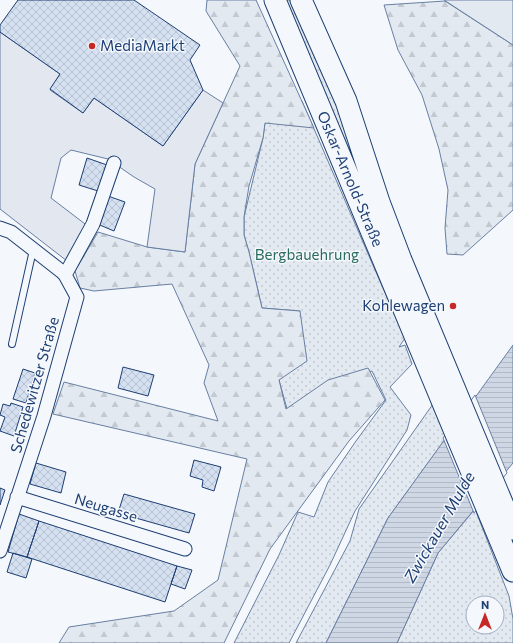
<svg xmlns="http://www.w3.org/2000/svg" width="513" height="643" viewBox="0 0 513 643" font-family="Commissioner,sans-serif">
<defs>
<pattern id="grass-dots" width="8" height="8" patternUnits="userSpaceOnUse"><rect width="8" height="8" fill="#e3e9f0"/><path d="M2 2h.1M6 6h.1" fill="none" stroke="#c2c9d1" stroke-width="1.8" stroke-linecap="round"/></pattern>
<pattern id="forest-firs" width="22" height="20" patternUnits="userSpaceOnUse"><rect width="22" height="20" fill="#e3e9f0"/><path d="M5 1l3.5 6h-7zM16 11l3.5 6h-7z" fill="#c2c9d1"/></pattern>
<pattern id="water-rules" width="6" height="5" patternUnits="userSpaceOnUse"><rect width="6" height="5" fill="#cfd7e4"/><path d="M0 2.5h6" fill="none" stroke="#b1bac7"/></pattern>
<pattern id="building-cross-hatch" width="8" height="8" patternUnits="userSpaceOnUse"><rect width="8" height="8" fill="#d5e0f0"/><path d="M0 0l8 8M0 8l8-8" fill="none" stroke="#b6c1d1"/></pattern>
</defs>
<rect width="100%" height="100%" fill="#f4f7fb"/>
<!-- grass -->
<path fill="url(#grass-dots)" stroke="#687fa3" fill-rule="evenodd" d="M 282,0 L 290,0 L 345,120 L 352,150 L 349,151 Z
M 302,101 L 372,263 L 405,338 L 399,347 L 405,345 L 412,364 L 390,387 L 411,415 L 407,430 L 355,511 L 330,565 L 289,643 L 234,643 L 279,555 L 298,512 L 314,517 L 328,482 L 356,441 L 386,400 L 372,371 L 287,409 L 279,380 L 300,311 L 262,308 L 249,252 L 244,235 L 244,217 L 263,138 L 265,123 Z
M 433,404 L 447,437 L 388,518 L 326,643 L 296,643 L 350,541 L 359,509 Z
M 475,509 L 509,596 L 513,619 L 513,643 L 397,643 L 438,553 ZM 473,603 L 497,603 L 497,627 L 473,627 Z"/>
<!-- forest -->
<path fill="url(#forest-firs)" stroke="#687fa3" d="M 207,0 L 256,0 L 314,128 L 265,123 L 263,138 L 249,186 L 244,217 L 244,235 L 249,252 L 262,308 L 300,311 L 307,361 L 279,380 L 286,409 L 328,380 L 368,368 L 385,400 L 349,441 L 270,549 L 224,643 L 59,643 L 69,627 L 174,611 L 218,580 L 247,459 L 53,414 L 64,382 L 218,421 L 204,383 L 209,365 L 172,284 L 94,291 L 80,288 L 75,271 L 98,232 L 147,247 L 185,252 L 195,164 L 240,66 L 206,11 Z
M 445,1 L 513,45 L 513,210 L 463,255 L 447,254 L 445,228 L 448,190 L 439,149 L 422,95 L 398,50 L 384,5 Z"/>
<!-- garden -->
<path fill="#e3e9f0" stroke="#687fa3" d="M 444,0 L 513,0 L 513,45 Z"/>
<!-- parking -->
<path fill="#e3e8f0" stroke="#687fa3" d="M 0,32 L 60,74 L 50,90 L 83,113 L 94,98 L 163,146 L 203,90 L 223,103 L 195,164 L 185,252 L 147,247 L 155,189 L 134,177 L 108,159 L 71,150 L 61,158 L 51,198 L 89,227 L 67,261 L 0,209 Z"/>
<!-- water -->
<path fill="url(#water-rules)" stroke="#687fa3" d="M 513,345 L 513,463 L 438,553 L 397,643 L 326,643 L 388,518 Z"/>
<!-- pier -->
<path fill="#f4f7fb" stroke="#687fa3" d="M 475,395 L 507,473 L 474,513 L 443,438 Z"/>
<!-- building -->
<path fill="url(#building-cross-hatch)" stroke="#1d3f73" d="M 18,0 L 134,0 L 200,45 L 190,60 L 203,90 L 163,146 L 94,98 L 83,113 L 50,89 L 60,74 L 0,32 L 0,25 Z
M 87,158 L 107,165 L 98,191 L 79,185 Z
M 105,195 L 125,202 L 114,231 L 95,223 Z
M 123,367 L 154,375 L 148,396 L 118,388 Z
M 23,369 L 35,373 L 26,403 L 13,399 Z
M 11,403 L 23,407 L 14,436 L 0,431 L 5,417 L 0,415 L 3,404 L 10,406 Z
M 194,460 L 221,467 L 214,491 L 202,487 L 203,480 L 190,476 Z
M 36,463 L 66,472 L 61,493 L 30,484 Z
M 0,488 L 5,490 L 0,505 Z
M 124,494 L 195,514 L 189,533 L 118,513 Z
M 19,514 L 39,521 L 27,557 L 8,552 Z
M 39,521 L 177,566 L 165,602 L 27,557 Z
M 13,553 L 32,559 L 26,578 L 7,572 Z
M 177,566 L 192,570 L 185,589 L 171,584 Z"/>
<g fill="none" stroke-linecap="round" stroke-linejoin="round">
<!-- service casing -->
<g stroke="#1d3f73" stroke-width="8">
<path id="service" d="M 12,344 L 33,250"/>
</g>
<!-- minor casing -->
<g stroke="#1d3f73" stroke-width="15">
<path id="minor" d="M 0,228 L 11,232 L 61,271 L 65,275 L 77,297 L 44,416 L 0,551
M 65,275 L 93,224 L 114,163
M 17,497 L 185,549"/>
</g>
<!-- primary casing -->
<g stroke="#1d3f73" stroke-width="23">
<path id="primary" d="M 275,0 L 513,571
M 301,0 L 346,101 L 379,202 L 401,260 L 513,529"/>
</g>
<!-- service -->
<use href="#service" stroke="#f4f7fb" stroke-width="6"/>
<!-- minor -->
<use href="#minor" stroke="#f4f7fb" stroke-width="13"/>
<!-- primary -->
<use href="#primary" stroke="#f4f7fb" stroke-width="21"/>
</g>
<!-- markers -->
<g fill="#c62828" stroke="#f4f7fb" stroke-width="1.5">
<circle cx="92" cy="46" r="4"/>
<circle cx="453" cy="306" r="4"/>
</g>
<g text-anchor="middle" stroke-width="3" stroke-linejoin="round" paint-order="stroke">
<!-- poi labels -->
<g font-size="15" fill="#1d3f73" stroke="#f4f7fb" text-anchor="start">
<text x="100" y="51">MediaMarkt</text>
<text x="445" y="311" text-anchor="end">Kohlewagen</text>
</g>
<!-- street labels -->
<g font-size="15" fill="#1d3f73" stroke="#f4f7fb">
<text transform="translate(350 179) rotate(67)" y="5">Oskar-Arnold-Straße</text>
<text transform="translate(35 385) rotate(-74)" y="5">Schedewitzer Straße</text>
<text transform="translate(106 508) rotate(17)" y="5">Neugasse</text>
</g>
<!-- park labels -->
<g font-size="15" fill="#2c6c60" stroke="#f4f7fb">
<text x="307" y="260">Bergbauehrung</text>
</g>
<!-- water labels -->
<g font-size="16" font-style="italic" fill="#1d3f73" stroke="#f4f7fb">
<text transform="translate(439 527) rotate(-60)" y="6">Zwickauer Mulde</text>
</g>
</g>
<!-- north arrow -->
<g transform="translate(485 615)"><circle r="19" fill="#f4f7fb" stroke="#9eadc5"/>
<path d="M0-3L7 15L0 10L-7 15Z" fill="#c62828"/>
<text y="-6" font-size="11" font-weight="bold" text-anchor="middle" fill="#1d3f73">N</text>
</g>
</svg>
